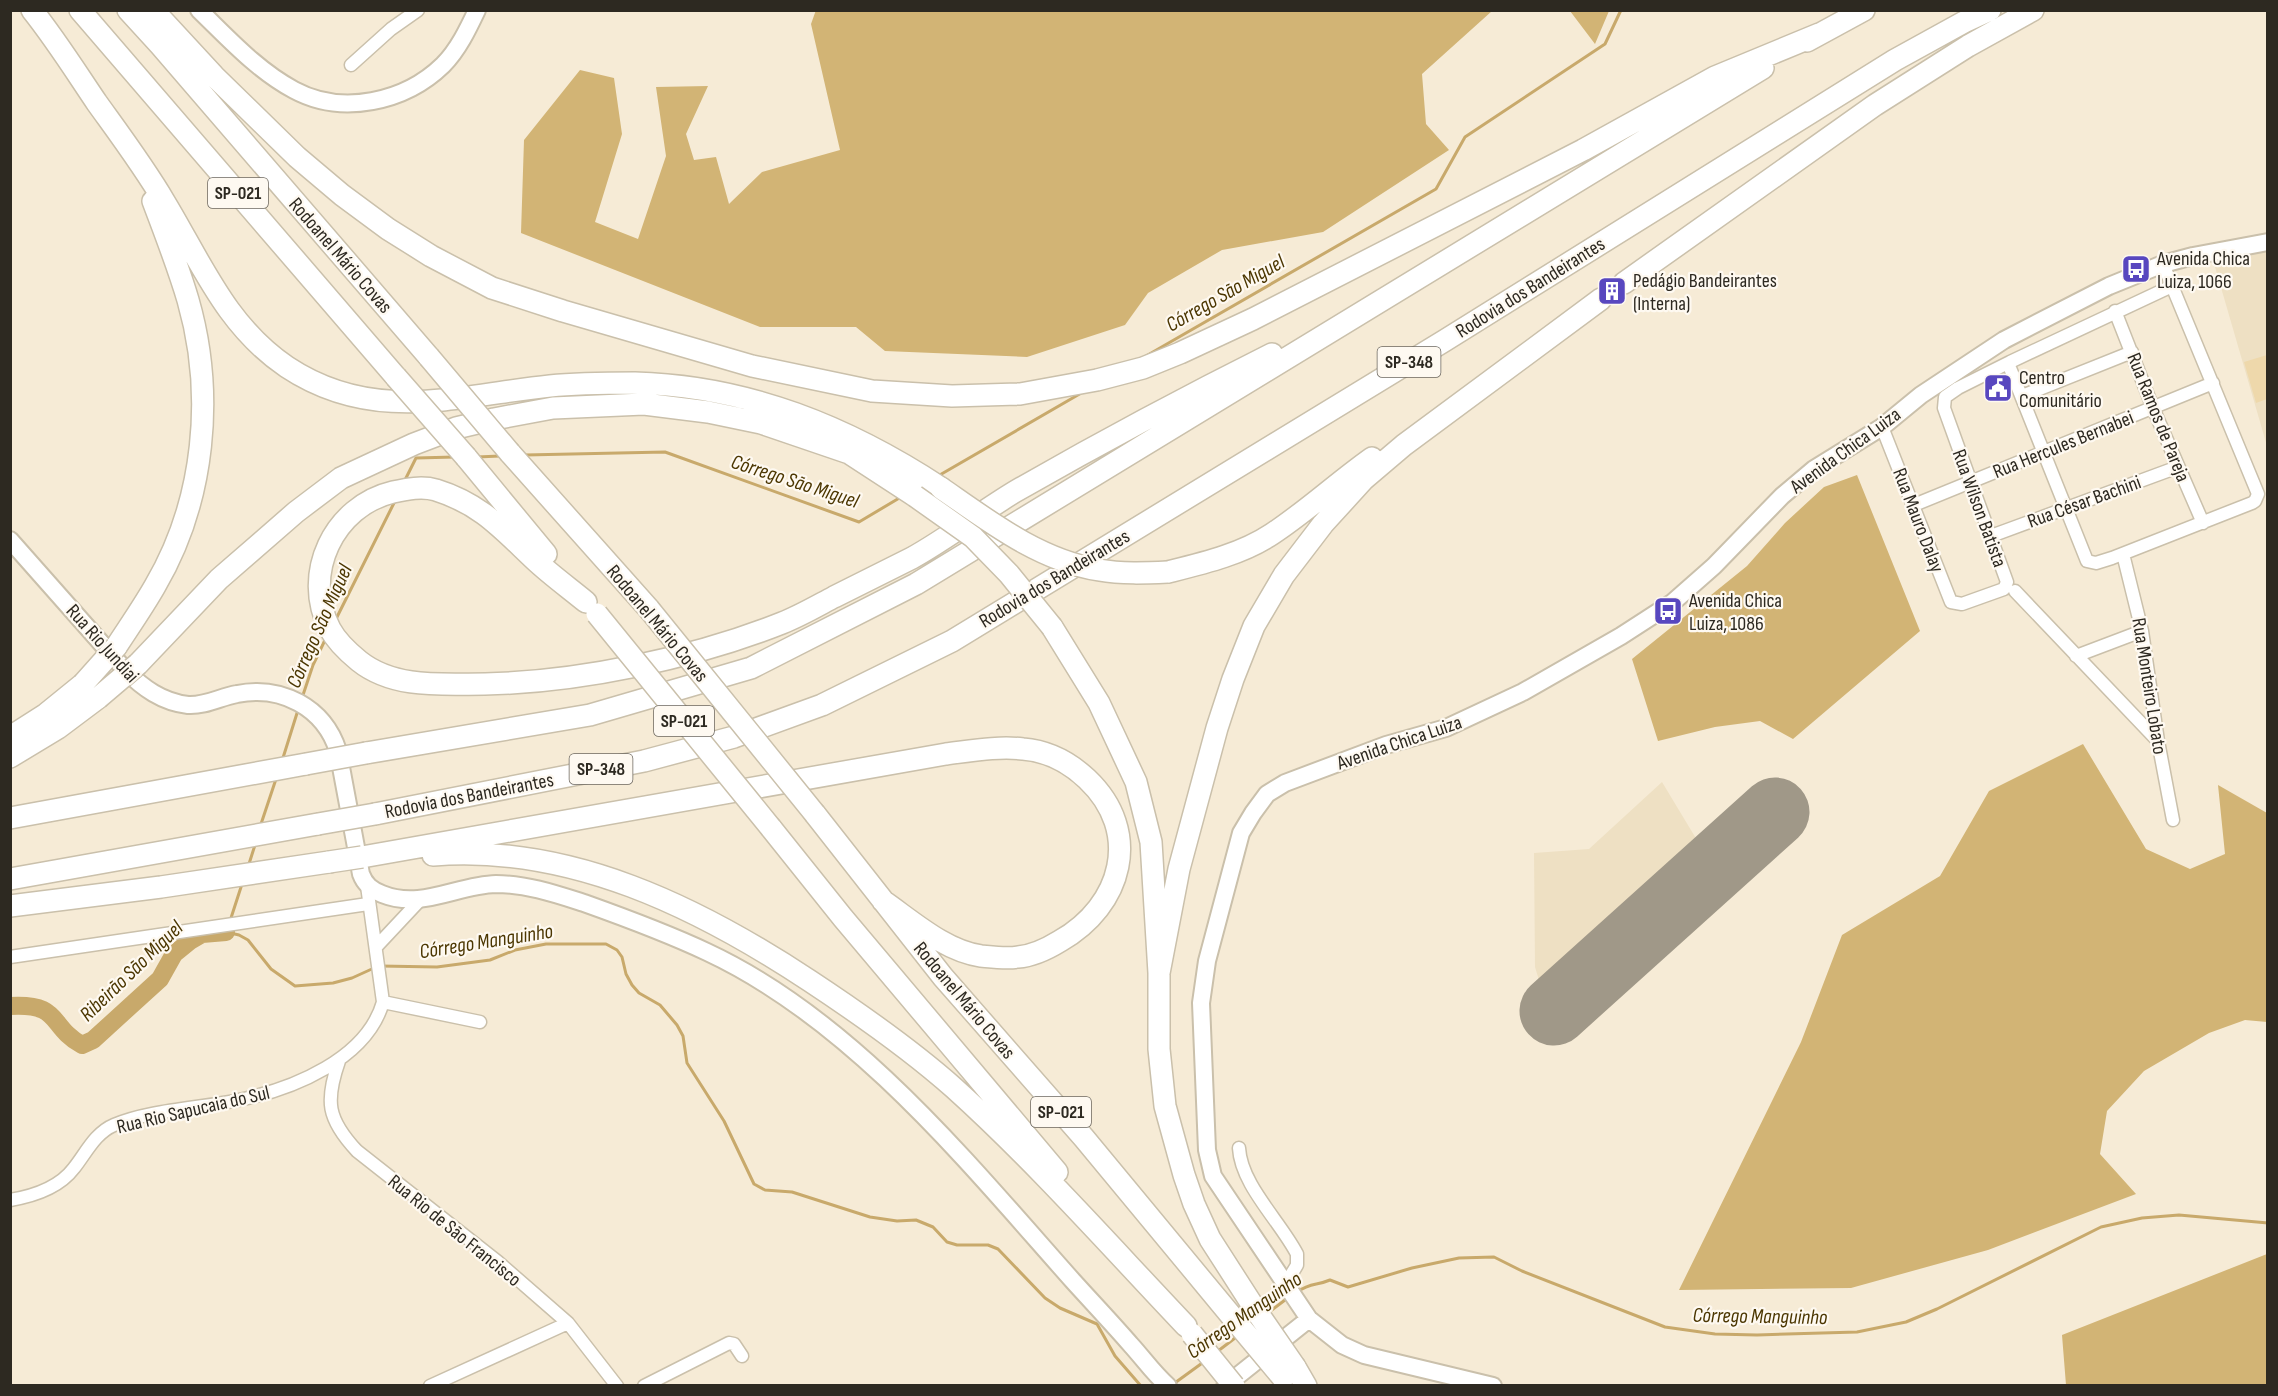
<svg xmlns="http://www.w3.org/2000/svg" width="2278" height="1396" viewBox="0 0 2278 1396" font-family="'Sofia Sans Condensed',sans-serif">
<rect width="100%" height="100%" fill="#f6ebd6"/>
<!-- built -->
<path fill="#eee0c3" d="M 2267,249 L 2267,446 L 2213,260 Z
M 1662,782 L 1706,855 L 1767,802 L 1786,821 L 1677,922 L 1564,1022 L 1545,1000 L 1535,967 L 1534,853 L 1589,849 Z"/>
<!-- green -->
<path fill="#eed8ab" d="M 2267,355 L 2267,399 L 2256,403 L 2244,362 Z"/>
<!-- forest -->
<path fill="#d2b475" d="M 816,10 L 1492,10 L 1492,11 L 1422,74 L 1426,124 L 1449,150 L 1323,232 L 1222,250 L 1148,293 L 1125,325 L 1027,357 L 885,351 L 856,327 L 760,327 L 521,233 L 524,140 L 580,70 L 614,78 L 622,134 L 595,222 L 638,239 L 666,156 L 656,87 L 708,86 L 686,134 L 694,160 L 716,157 L 729,204 L 762,172 L 840,150 L 811,24 Z
M 1570,11 L 1609,11 L 1595,44 Z
M 1857,475 L 1920,631 L 1793,739 L 1760,721 L 1715,727 L 1658,741 L 1632,659 L 1747,566 L 1785,523 L 1824,487 Z
M 2083,744 L 2146,849 L 2190,869 L 2225,854 L 2218,785 L 2267,813 L 2267,1022 L 2245,1020 L 2209,1033 L 2144,1071 L 2107,1111 L 2100,1154 L 2136,1194 L 1988,1250 L 1851,1288 L 1679,1290 L 1801,1042 L 1842,935 L 1940,876 L 1989,791 Z
M 2267,1254 L 2267,1385 L 2066,1385 L 2062,1335 Z"/>
<g fill="none" stroke-linecap="round" stroke-linejoin="round">
<!-- stream -->
<path stroke="#c8a96b" stroke-width="3" d="M 1146,356 L 1436,189 L 1465,137 L 1605,44 L 1621,10
M 525,455 L 665,452 L 859,522 L 901,497
M 477,457 L 500,456
M 938,476 L 1083,392
M 404,482 L 416,458 L 455,457
M 336,619 L 395,501
M 302,698 L 313,665 L 326,638
M 282,761 L 298,710
M 260,827 L 276,779
M 248,867 L 255,845
M 230,921 L 242,884
M 228,927 L 226,932 L 239,935 L 248,940 L 271,969 L 295,986 L 333,983 L 352,978 L 374,968
M 380,966 L 437,967 L 490,960 L 515,950 L 546,944 L 606,944 L 617,950 L 622,957 L 626,974 L 632,985 L 639,993 L 660,1005 L 677,1025 L 683,1036 L 687,1063 L 724,1121 L 754,1184 L 765,1190 L 792,1192 L 870,1217 L 897,1221 L 916,1220 L 933,1227 L 947,1242 L 957,1245 L 988,1245 L 998,1249 L 1045,1298 L 1060,1308 L 1097,1324 L 1115,1356 L 1141,1386
M 1297,1292 C 1311,1282 1316,1286 1330,1280 L 1348,1287 L 1412,1268 L 1459,1258 L 1494,1257 L 1522,1271 L 1665,1327 L 1715,1334 L 1757,1335 L 1857,1332 L 1906,1322 L 1937,1309 L 2101,1227 L 2142,1218 L 2179,1215 L 2268,1223
M 1268,1313 L 1289,1297
M 1218,1351 L 1239,1335
M 1172,1385 L 1205,1361"/>
<!-- river -->
<path stroke="#c8a96b" stroke-width="18" d="M 10,1006 C 62,1003 48,1026 82,1045 L 93,1040 L 160,979 L 174,954 L 190,941 L 202,934 L 226,932"/>
<!-- runway -->
<path stroke="#a09888" stroke-width="69" d="M 1554,1011 L 1775,812"/>
<!-- minor casing -->
<g stroke="#cac0ab" stroke-width="15">
<path id="minor" d="M 351,65 L 391,29 L 418,10
M 2115,311 L 2153,408 L 2203,523
M 2008,363 L 2087,561 L 2096,563 L 2112,558 L 2252,503 L 2255,501 L 2258,494 L 2163,264
M 2022,396 L 2132,352
M 1882,427 L 1951,602 L 1962,604 L 2004,589 L 2007,582 L 1944,408 L 1945,397 L 1958,388 L 2010,362 L 2172,286
M 1914,505 L 2213,383
M 1991,536 L 2178,467
M 2123,554 L 2142,631 L 2158,741 L 2173,820
M 2015,591 L 2158,741
M 2076,656 L 2142,631
M 376,947 L 420,900
M 10,957 L 368,904
M 383,1002 L 480,1022
M 339,1061 C 325,1101 327,1119 357,1151 L 498,1262 L 568,1323 L 617,1386
M 1239,1148 C 1241,1185 1280,1221 1297,1254 L 1297,1265 L 1285,1285
M 10,1200 C 34,1196 59,1188 74,1168 C 86,1153 95,1133 114,1125 C 148,1110 202,1108 239,1100 C 293,1089 367,1059 383,1002 L 367,886
M 430,1386 L 568,1323
M 644,1386 L 729,1343 L 734,1344 L 742,1356"/>
</g>
<!-- secondary casing -->
<g stroke="#cac0ab" stroke-width="20">
<path id="secondary" d="M 199,10 C 229,39 257,70 294,90 C 342,116 405,102 443,65 C 458,50 468,29 477,10
M 10,540 L 125,670 C 143,688 162,702 188,705 C 206,706 220,697 237,694 C 281,685 324,707 338,751 L 361,874 C 365,885 372,890 382,894 C 421,910 457,885 496,884 C 527,884 556,894 584,903 C 626,918 667,933 707,952 C 853,1020 968,1163 1073,1281 C 1092,1302 1112,1323 1131,1345 C 1143,1358 1154,1374 1168,1386
M 1225,1386 L 1309,1319
M 1493,1386 L 1364,1355 L 1342,1345 L 1309,1319 L 1213,1176 L 1207,1150 L 1201,1003 L 1207,961 L 1241,833 L 1253,813 L 1267,794 L 1285,783 L 1386,745 L 1446,728 L 1523,692 L 1621,636 L 1672,603 L 1714,566 L 1782,496 L 1814,469 L 1882,427 L 1921,395 L 2004,340 L 2109,286 L 2163,264 L 2193,256 L 2268,242"/>
</g>
<!-- motorway casing -->
<g stroke="#cac0ab" stroke-width="24">
<path id="motorway" d="M 32,10 C 56,40 76,72 97,103 C 120,135 144,167 164,201 C 201,262 226,326 287,367 C 373,424 457,396 550,386 C 578,383 608,383 635,383 C 748,386 848,427 941,488
M 80,10 L 396,377
M 128,10 L 160,45 L 429,357
M 153,10 L 214,76 L 297,157 L 342,195 L 388,229 L 431,256 L 492,288 L 563,311 L 752,366 L 872,391 L 952,396 L 1020,394 L 1097,380 L 1143,368 L 1180,353 L 1253,319 L 1583,150 L 1715,77 L 1819,34
M 1807,41 L 1864,10
M 1624,283 L 1875,105 L 1968,46 L 2033,10
M 510,453 L 649,609
M 466,457 L 546,554
M 1168,572 C 1204,563 1242,554 1272,534 C 1307,511 1338,482 1372,458
M 586,602 C 569,588 551,575 535,560 C 502,529 481,504 436,490 C 422,486 407,489 393,492 C 334,506 301,574 330,629 C 337,642 348,652 359,661 C 394,689 443,684 485,684 C 580,682 694,658 782,623 C 800,616 817,606 834,597 C 860,584 886,571 912,558 C 948,538 981,512 1016,491 C 1100,443 1186,397 1272,354
M 1052,627 L 1099,703 L 1136,782 L 1151,842 L 1159,973 L 1159,1049 L 1165,1106 L 1184,1175 L 1194,1204 L 1210,1239 L 1255,1309
M 116,647 C 129,627 143,607 155,586 C 205,501 215,394 188,300 C 178,266 165,233 153,201
M 138,664 L 219,579 L 296,512 L 341,478 L 414,444 L 456,428 L 494,419 L 553,408 L 644,404 L 708,412 L 761,423 L 849,453 L 915,496
M 10,737 L 46,714 L 83,684
M 366,753 L 590,715 L 751,668 L 916,584 L 1763,68
M 10,757 L 58,728 L 98,698
M 375,814 L 644,761 L 734,737 L 822,705 L 952,641 L 1444,341 L 1895,60 L 1964,22 L 1990,10
M 815,814 L 943,977 L 1084,1138 L 1238,1324
M 10,818 L 306,764
M 771,828 L 843,918 L 1057,1172
M 433,855 C 570,844 698,907 810,981 C 860,1014 909,1048 954,1088 C 1036,1162 1110,1246 1186,1326
M 362,857 L 946,754 C 971,751 998,746 1023,749 C 1048,751 1070,763 1087,779 C 1143,832 1122,906 1060,941 C 1047,949 1032,956 1018,957 C 1007,959 992,957 981,956 C 945,951 912,921 883,901
M 10,879 L 318,824
M 10,906 L 161,887 L 329,862
M 1159,973 L 1179,869 L 1217,728 L 1233,679 L 1254,626 L 1284,575 L 1323,524 L 1364,479 L 1404,445 L 1601,299
M 1295,1367 L 1306,1386"/>
</g>
<!-- minor -->
<use href="#minor" stroke="#fff" stroke-width="12"/>
<!-- secondary -->
<use href="#secondary" stroke="#fff" stroke-width="16"/>
<!-- motorway -->
<use href="#motorway" stroke="#fff" stroke-width="21"/>
<!-- motorway-bridge casing -->
<g stroke="#cac0ab" stroke-width="24" stroke-linecap="butt">
<path id="motorway-bridge" d="M 429,357 L 510,453
M 396,377 L 466,457
M 941,488 C 990,522 1039,560 1099,570 C 1122,574 1145,573 1168,572
M 915,496 L 973,537 L 1009,574 L 1052,627
M 649,609 L 815,814
M 597,614 L 771,828
M 83,684 L 116,647
M 98,698 L 138,664
M 306,764 L 366,753
M 318,824 L 375,814
M 329,862 L 362,857
M 1255,1309 L 1295,1367
M 1238,1324 L 1283,1378
M 1192,1334 L 1234,1386"/>
</g>
<!-- motorway-bridge -->
<use href="#motorway-bridge" stroke="#fff" stroke-width="21"/>
</g>
<!-- icons -->
<defs>
<g id="bus-square" transform="scale(1.5)"><rect x="-9" y="-9" width="18" height="18" rx="4" fill="#5847bf" stroke="#fef9f1"/><path d="M-5-6H5V4H4V6H2V4H-2V6H-4V4H-5ZM-3.5-4V0h7V-4ZM-3.5 1.2v1.5H-2V1.2ZM2 1.2v1.5H3.5V1.2Z" fill="#fff"/></g>
<g id="building-square" transform="scale(1.5)"><rect x="-9" y="-9" width="18" height="18" rx="4" fill="#5847bf" stroke="#fef9f1"/><path d="M-4-6H4V6H1V3H-1V6H-4ZM-2.5-4.3h1.7v1.8h-1.7ZM.8-4.3h1.7v1.8H.8ZM-2.5-1h1.7V.8h-1.7ZM.8-1h1.7V.8H.8Z" fill="#fff"/></g>
<g id="civic-square" transform="scale(1.5)"><rect x="-9" y="-9" width="18" height="18" rx="4" fill="#5847bf" stroke="#fef9f1"/><path d="M-.6-6.5H3V-4.5H.6V-3L4-1V1h2V6H-6V1h2V-1L-.6-3ZM-1.2 2.5V6h2.4V2.5Z" fill="#fff"/></g>
</defs>
<g fill-rule="evenodd">
<use href="#bus-square" x="2136" y="269"/>
<use href="#building-square" x="1612" y="291"/>
<use href="#civic-square" x="1998" y="388"/>
<use href="#bus-square" x="1668" y="611"/>
</g>
<g text-anchor="middle" stroke-width="4.5" stroke-linejoin="round" paint-order="stroke">
<!-- shield labels -->
<g fill="#fef9f1" stroke="#6c675f" stroke-width="1.5">
<rect x="208" y="178" width="60" height="30" rx="4.5"/>
<rect x="1377.5" y="347" width="63" height="30" rx="4.5"/>
<rect x="654" y="706" width="60" height="30" rx="4.5"/>
<rect x="569.5" y="754" width="63" height="30" rx="4.5"/>
<rect x="1031" y="1097" width="60" height="30" rx="4.5"/>
</g>
<g font-size="18" font-weight="bold" fill="#2d2921">
<text x="238" y="199">SP-021</text>
<text x="1409" y="368">SP-348</text>
<text x="684" y="727">SP-021</text>
<text x="601" y="775">SP-348</text>
<text x="1061" y="1118">SP-021</text>
</g>
<!-- street labels -->
<g font-size="20" fill="#2d2921" stroke="#fef9f1">
<text transform="translate(341 255) rotate(49)" y="7">Rodoanel Mário Covas</text>
<text transform="translate(1530 287) rotate(-32)" y="7">Rodovia dos Bandeirantes</text>
<text transform="translate(2159 417) rotate(68)" y="7">Rua Ramos de Pareja</text>
<text transform="translate(2063 444) rotate(-22)" y="7">Rua Hercules Bernabei</text>
<text transform="translate(1845 450) rotate(-36)" y="7">Avenida Chica Luiza</text>
<text transform="translate(2084 501) rotate(-20)" y="7">Rua César Bachini</text>
<text transform="translate(1980 508) rotate(70)" y="7">Rua Wilson Batista</text>
<text transform="translate(1919 520) rotate(69)" y="7">Rua Mauro Dalay</text>
<text transform="translate(1054 578) rotate(-31)" y="7">Rodovia dos Bandeirantes</text>
<text transform="translate(658 623) rotate(50)" y="7">Rodoanel Mário Covas</text>
<text transform="translate(103 643) rotate(48)" y="7">Rua Rio Jundiai</text>
<text transform="translate(2150 686) rotate(81)" y="7">Rua Monteiro Lobato</text>
<text transform="translate(1399 742) rotate(-19)" y="7">Avenida Chica Luiza</text>
<text transform="translate(469 795) rotate(-11)" y="7">Rodovia dos Bandeirantes</text>
<text transform="translate(965 1000) rotate(50)" y="7">Rodoanel Mário Covas</text>
<text transform="translate(193 1109) rotate(-13)" y="7">Rua Rio Sapucaia do Sul</text>
<text transform="translate(455 1230) rotate(39)" y="7">Rua Rio de São Francisco</text>
</g>
<!-- poi labels -->
<g font-size="20" fill="#2d2921" stroke="#fef9f1" text-anchor="start">
<text x="2157" y="265">Avenida Chica<tspan x="2157" dy="23">Luiza, 1066</tspan></text>
<text x="1633" y="287">Pedágio Bandeirantes<tspan x="1633" dy="23">(Interna)</tspan></text>
<text x="2019" y="384">Centro<tspan x="2019" dy="23">Comunitário</tspan></text>
<text x="1689" y="607">Avenida Chica<tspan x="1689" dy="23">Luiza, 1086</tspan></text>
</g>
<!-- water labels -->
<g font-size="21" font-style="italic" fill="#4c3702" stroke="#fef9f1">
<text transform="translate(1225 293) rotate(-30)" y="7">Córrego São Miguel</text>
<text transform="translate(795 481) rotate(18)" y="7">Córrego São Miguel</text>
<text transform="translate(319 626) rotate(-66)" y="7">Córrego São Miguel</text>
<text transform="translate(486 941) rotate(-9)" y="7">Córrego Manguinho</text>
<text transform="translate(131 971) rotate(-44)" y="7">Ribeirão São Miguel</text>
<text transform="translate(1244 1315) rotate(-35)" y="7">Córrego Manguinho</text>
<text transform="translate(1760 1316) rotate(1)" y="7">Córrego Manguinho</text>
</g>
</g>
<!-- border -->
<rect width="2278" height="1396" fill="none" stroke="#2d2921" stroke-width="24"/>
</svg>
